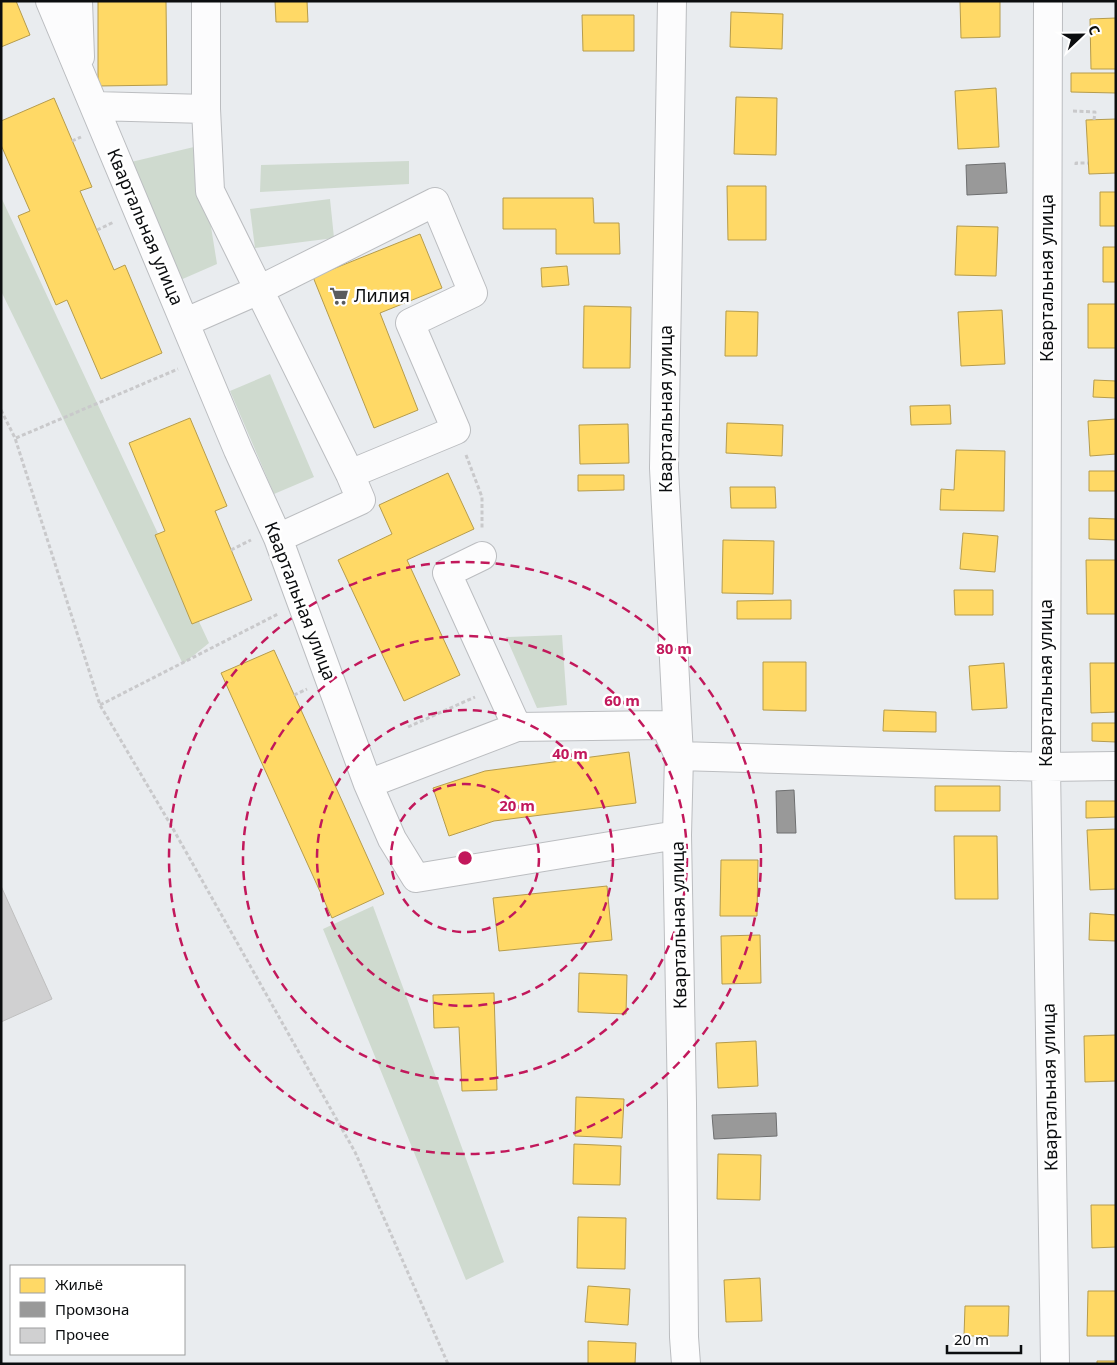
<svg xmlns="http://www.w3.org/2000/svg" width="1117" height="1365" viewBox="0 0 1117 1365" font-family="'Noto Sans',sans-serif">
<rect width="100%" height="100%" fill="#e9ecef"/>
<!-- green -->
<path fill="#cfdacf" d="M 198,146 L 217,264 L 178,281 L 127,163 Z
M 409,161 L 409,184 L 260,192 L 261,165 Z
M 1,197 L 209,643 L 183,664 L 1,291 Z
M 330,199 L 334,238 L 255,248 L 250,209 Z
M 270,374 L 314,477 L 274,494 L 230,391 Z
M 562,635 L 567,705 L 537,708 L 506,637 Z
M 373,906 L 504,1262 L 466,1280 L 323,929 Z"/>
<!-- homes -->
<path fill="#ffd966" stroke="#b69c4c" d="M 1,1 L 16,1 L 30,35 L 1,47 Z
M 98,1 L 166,1 L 167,85 L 98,86 Z
M 275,1 L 307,1 L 308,22 L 276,22 Z
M 960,1 L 1000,1 L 1000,37 L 961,38 Z
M 731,12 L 783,14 L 782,49 L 730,47 Z
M 582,15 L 634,15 L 634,51 L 583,51 Z
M 1116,18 L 1116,69 L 1091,69 L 1090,19 Z
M 1071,73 L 1116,73 L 1116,93 L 1071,92 Z
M 996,88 L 999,147 L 958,149 L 955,91 Z
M 736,97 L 777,98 L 776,155 L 734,154 Z
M 54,98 L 92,187 L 80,191 L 114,270 L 125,265 L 162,353 L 101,379 L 67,300 L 56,305 L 18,216 L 30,211 L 1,145 L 1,121 Z
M 1116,119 L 1116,173 L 1089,174 L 1086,120 Z
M 727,186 L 766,186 L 766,240 L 728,240 Z
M 1100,192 L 1116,192 L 1116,226 L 1100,226 Z
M 503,198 L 593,198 L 594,223 L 619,223 L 620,254 L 556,254 L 556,229 L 503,229 Z
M 957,226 L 998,227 L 996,276 L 955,275 Z
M 420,234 L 442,288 L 380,313 L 418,410 L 374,428 L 313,277 Z
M 1103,247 L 1116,247 L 1116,282 L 1103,282 Z
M 567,266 L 569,285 L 542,287 L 541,268 Z
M 1088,304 L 1116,304 L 1116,348 L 1088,348 Z
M 584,306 L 631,307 L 630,368 L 583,368 Z
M 1002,310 L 1005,364 L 961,366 L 958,312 Z
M 726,311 L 758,312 L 757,356 L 725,356 Z
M 1094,380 L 1116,381 L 1116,398 L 1093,397 Z
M 950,405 L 951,424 L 911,425 L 910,406 Z
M 190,418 L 227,506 L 215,511 L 252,600 L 192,624 L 155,535 L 165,531 L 129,443 Z
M 1116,419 L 1116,454 L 1090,456 L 1088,421 Z
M 727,423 L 783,425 L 782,456 L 726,453 Z
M 628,424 L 629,463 L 580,464 L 579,425 Z
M 956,450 L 1005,451 L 1004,511 L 940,510 L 941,489 L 954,490 Z
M 1089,471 L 1116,471 L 1116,491 L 1089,491 Z
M 448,473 L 474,529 L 407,560 L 460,675 L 404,701 L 338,560 L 392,534 L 379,505 Z
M 578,475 L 624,475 L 624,490 L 578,491 Z
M 730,487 L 775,487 L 776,508 L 731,508 Z
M 1089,518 L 1116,519 L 1116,540 L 1089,539 Z
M 963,533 L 998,536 L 995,572 L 960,569 Z
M 723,540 L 774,541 L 773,594 L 722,593 Z
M 1086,560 L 1116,560 L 1116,614 L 1087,614 Z
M 954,590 L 993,590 L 993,615 L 955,615 Z
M 791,600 L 791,619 L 737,619 L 737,601 Z
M 274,650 L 384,894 L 332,918 L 221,673 Z
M 763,662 L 806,662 L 806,711 L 763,710 Z
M 1004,663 L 1007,708 L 972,710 L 969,666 Z
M 1090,663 L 1116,663 L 1116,712 L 1091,713 Z
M 884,710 L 936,712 L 936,732 L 883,731 Z
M 1092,723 L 1116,723 L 1116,742 L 1092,741 Z
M 629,752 L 636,803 L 494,821 L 449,836 L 433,788 L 485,771 Z
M 935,786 L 1000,786 L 1000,811 L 935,811 Z
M 1086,801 L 1116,801 L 1116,817 L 1086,818 Z
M 1116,829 L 1116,889 L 1090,890 L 1087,830 Z
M 954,836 L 997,836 L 998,899 L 955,899 Z
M 721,860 L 758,860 L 757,916 L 720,916 Z
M 607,886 L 612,940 L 499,951 L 493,898 Z
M 1090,913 L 1116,915 L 1116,941 L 1089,940 Z
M 760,935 L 761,983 L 722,984 L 721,936 Z
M 579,973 L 627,975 L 626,1014 L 578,1012 Z
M 494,993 L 497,1090 L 462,1091 L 459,1027 L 434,1028 L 433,995 Z
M 1116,1035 L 1116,1081 L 1085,1082 L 1084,1036 Z
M 756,1041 L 758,1086 L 718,1088 L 716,1043 Z
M 576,1097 L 624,1099 L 622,1138 L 575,1136 Z
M 574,1144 L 621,1146 L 620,1185 L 573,1184 Z
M 718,1154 L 761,1155 L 760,1200 L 717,1199 Z
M 1091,1205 L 1116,1205 L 1116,1247 L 1092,1248 Z
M 578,1217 L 626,1218 L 625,1269 L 577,1268 Z
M 760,1278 L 762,1321 L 726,1322 L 724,1280 Z
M 588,1286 L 630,1289 L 628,1325 L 585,1322 Z
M 1088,1291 L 1116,1291 L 1116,1336 L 1087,1336 Z
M 965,1306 L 1009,1306 L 1008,1336 L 964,1336 Z
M 588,1341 L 636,1343 L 635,1364 L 588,1364 Z
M 1097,1361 L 1116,1361 L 1116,1364 L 1097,1364 Z"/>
<!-- industry -->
<path fill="#999" stroke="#6e6f70" d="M 1005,163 L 1007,193 L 967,195 L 966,165 Z
M 794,790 L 796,833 L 777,833 L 776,791 Z
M 776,1113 L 777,1136 L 714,1139 L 712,1115 Z"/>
<!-- building -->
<path fill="#d0d0d1" stroke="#bfbfbf" d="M 1,886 L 52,999 L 1,1022 Z"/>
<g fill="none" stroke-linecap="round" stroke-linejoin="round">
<!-- minor casing -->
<g stroke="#bbbdc0" stroke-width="30">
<path id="minor" d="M 50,1 L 94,106
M 78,1 L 80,57
M 672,1 L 664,468 L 679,756 L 677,835 L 682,1103 L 684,1337 L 686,1364
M 1048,1 L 1046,767 L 1055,1364
M 206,109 L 94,106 L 238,450 L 278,538 L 368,784 L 517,727 L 665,725 L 679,756 L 1046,767 L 1116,766
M 186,322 L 259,290 L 210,191 L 206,109 L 206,1
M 278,538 L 361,500 L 350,474 L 456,430 L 410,323 L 473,293 L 435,202 L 259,290 L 350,474
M 482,556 L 447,573 L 517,727
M 368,784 L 392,839 L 416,878 L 677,835"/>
</g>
<!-- path -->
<path stroke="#c9c9cb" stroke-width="3" stroke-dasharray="4 2.5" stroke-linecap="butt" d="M 1073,111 L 1095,112 L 1094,120
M 72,141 L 81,137
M 1076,165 L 1076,163 L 1088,163
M 97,230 L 114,222
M 1,410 L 15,438 L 100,705 L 172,827 L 355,1152 L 448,1364
M 16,438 L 178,369
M 466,455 L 482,497 L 482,530
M 231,550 L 251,540
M 294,695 L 307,689
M 100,705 L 278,614
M 408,727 L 475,697"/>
<!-- minor -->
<use href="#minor" stroke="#fcfcfd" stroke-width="28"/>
</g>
<!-- distance rings -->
<g fill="none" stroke="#c2185b" stroke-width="2.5" stroke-dasharray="9 6">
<circle cx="465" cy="858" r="74"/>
<circle cx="465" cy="858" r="148"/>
<circle cx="465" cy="858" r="222"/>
<circle cx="465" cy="858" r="296"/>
</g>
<!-- icons -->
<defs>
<g id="supermarket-bare" transform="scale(1.5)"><path d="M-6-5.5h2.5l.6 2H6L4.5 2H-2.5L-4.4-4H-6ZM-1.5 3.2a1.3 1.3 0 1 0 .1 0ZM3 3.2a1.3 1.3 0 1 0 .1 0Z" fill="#595b5d" stroke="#fff" stroke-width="2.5" paint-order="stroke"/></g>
</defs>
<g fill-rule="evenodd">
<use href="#supermarket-bare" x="339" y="296"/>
</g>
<g text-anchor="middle" stroke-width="5" stroke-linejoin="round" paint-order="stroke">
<!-- street labels -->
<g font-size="18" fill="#0b0d0f" stroke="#fff">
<text transform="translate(145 227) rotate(67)" y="6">Квартальная улица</text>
<text transform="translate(1047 278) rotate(-90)" y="6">Квартальная улица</text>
<text transform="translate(666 409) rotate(-90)" y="6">Квартальная улица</text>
<text transform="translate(300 601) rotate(69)" y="6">Квартальная улица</text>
<text transform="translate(1046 683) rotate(-90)" y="6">Квартальная улица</text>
<text transform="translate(679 925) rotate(-91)" y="6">Квартальная улица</text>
<text transform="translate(1050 1087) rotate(-91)" y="6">Квартальная улица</text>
</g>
<!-- poi labels -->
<g font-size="18" fill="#0b0d0f" stroke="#fff" text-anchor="start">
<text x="354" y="302">Лилия</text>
</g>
</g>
<circle cx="465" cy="858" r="8" fill="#c2185b" stroke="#fff" stroke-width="2.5"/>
<g font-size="15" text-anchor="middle" font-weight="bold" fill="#c2185b" stroke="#fff" stroke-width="5" stroke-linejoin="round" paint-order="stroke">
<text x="674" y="654">80 m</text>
<text x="622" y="706">60 m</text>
<text x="570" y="759">40 m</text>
<text x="517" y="811">20 m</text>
</g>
<!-- border -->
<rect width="1117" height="1365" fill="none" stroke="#0b0d0f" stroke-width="5"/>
<!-- legend -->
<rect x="10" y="1265" width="175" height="90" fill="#ffffff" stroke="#9d9e9f"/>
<rect x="20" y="1278" width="25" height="15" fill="#ffd966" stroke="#9d9e9f"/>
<text x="55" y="1290" font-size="15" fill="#0b0d0f">Жильё</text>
<rect x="20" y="1302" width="25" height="15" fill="#999999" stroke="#9d9e9f"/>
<text x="55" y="1315" font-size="15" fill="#0b0d0f">Промзона</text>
<rect x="20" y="1328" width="25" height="15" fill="#d0d0d1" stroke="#9d9e9f"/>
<text x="55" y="1340" font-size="15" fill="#0b0d0f">Прочее</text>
<!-- north arrow -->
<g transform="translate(1082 35) rotate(68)" stroke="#ffffff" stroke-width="4" paint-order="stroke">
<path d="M0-4L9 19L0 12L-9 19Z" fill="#0b0d0f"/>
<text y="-8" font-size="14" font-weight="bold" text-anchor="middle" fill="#0b0d0f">С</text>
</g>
<!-- scale -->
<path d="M947 1345v8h74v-8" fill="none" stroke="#0b0d0f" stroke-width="2.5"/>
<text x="954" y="1345" font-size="15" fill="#0b0d0f" stroke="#ffffff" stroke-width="4" paint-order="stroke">20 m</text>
</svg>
